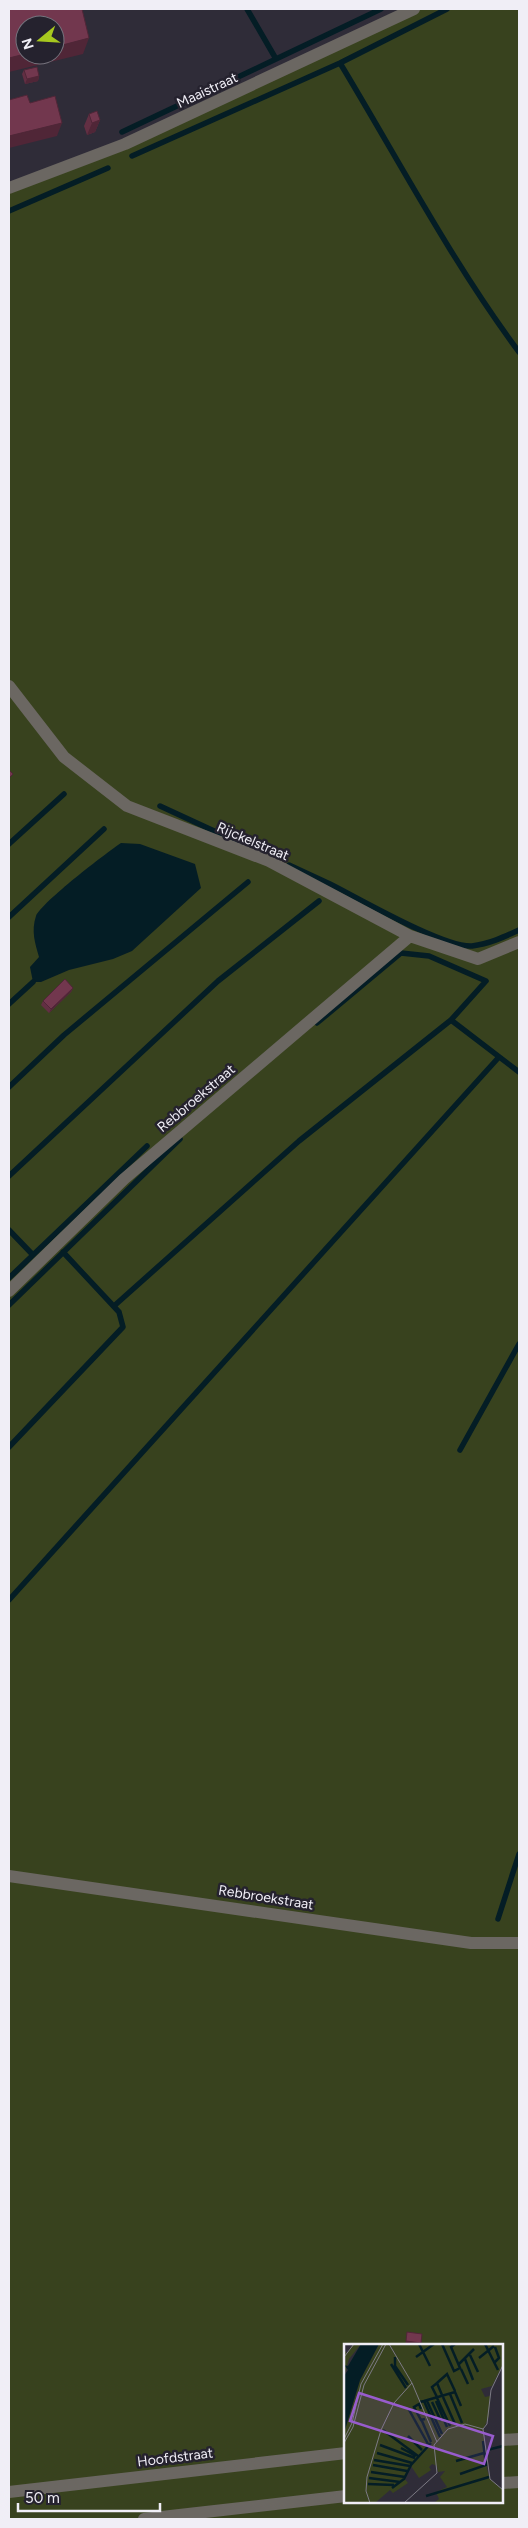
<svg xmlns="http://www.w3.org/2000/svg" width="528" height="2528" viewBox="0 0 528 2528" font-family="Figtree,sans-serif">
<rect width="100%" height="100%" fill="#2f2c38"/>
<!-- green -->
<path fill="#38421e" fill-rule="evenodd" d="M 414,9 L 519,9 L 519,2519 L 9,2519 L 9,188 L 125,144 ZM 346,2346 L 502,2346 L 502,2502 L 346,2502 Z"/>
<!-- water -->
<path fill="#041d25" d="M 121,843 L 140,844 L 195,864 L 201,888 L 132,951 L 113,959 L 69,970 L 41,982 L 33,982 L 30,967 L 39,957 C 35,943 31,931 36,916 C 42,902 106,853 121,843 Z"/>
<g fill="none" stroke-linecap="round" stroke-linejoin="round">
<!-- stream -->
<path stroke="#041d25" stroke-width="5.5" d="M 276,59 L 381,9
M 340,63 C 398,159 452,262 519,352
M 122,132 L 276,59 L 247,9
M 132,156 L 340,63 L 447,9
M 9,211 L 108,168
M 160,806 L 251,848
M 9,844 L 64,794
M 289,865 L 330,884 L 328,886
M 330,884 C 358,898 444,948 472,946 C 489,944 504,937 519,930
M 9,917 L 104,829
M 9,1004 L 33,982
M 451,1020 L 519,1072
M 9,1087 L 64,1035 L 248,882
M 9,1176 L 218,981 L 319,901
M 9,1230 L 33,1255
M 9,1278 L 147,1146
M 9,1305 L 180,1139
M 114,1306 L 299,1141 L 451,1020 L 486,981 L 429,956 L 401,953 L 317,1023
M 9,1447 L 123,1327 L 119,1312 L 63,1252
M 460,1450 L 519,1344
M 9,1600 L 499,1057
M 498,1919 L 519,1854"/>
<!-- street -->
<path stroke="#6b6762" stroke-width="12" d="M 9,188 L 125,144 L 414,9
M 9,686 L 64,757 L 127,806 L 269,861 L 410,936 L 478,959 L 519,942
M 9,1291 L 124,1179 L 410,936
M 9,1876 L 471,1943 L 519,1943
M 502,2440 L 519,2439
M 502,2483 L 519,2482
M 9,2492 L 346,2453
M 144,2519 L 346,2496"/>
</g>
<!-- wall -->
<path fill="#622f43" d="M 24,70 L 39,76 L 38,81 L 25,84 L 22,74 Z
M 89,114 L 100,120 L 95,132 L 87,135 L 84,126 Z
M 73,988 L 71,992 L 49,1013 L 41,1005 L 43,1001 Z"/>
<!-- shaded-wall -->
<path fill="#502637" d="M 89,38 L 83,54 L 9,72 L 9,58 L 25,54 L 25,55 L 55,55 L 55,47 Z
M 39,76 L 38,81 L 25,84 L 27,79 Z
M 100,120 L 95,132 L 87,135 L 92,123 Z
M 62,123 L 57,136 L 9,148 L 9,136 Z
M 73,988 L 71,992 L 49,1013 L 51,1009 Z
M 406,2341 L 421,2343 L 420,2346 L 404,2346 Z"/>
<!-- building -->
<path fill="#72374e" stroke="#502637" d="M 9,9 L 82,9 L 89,38 L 55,47 L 55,25 L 25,25 L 25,54 L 9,58 Z
M 37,67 L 39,76 L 27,79 L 24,70 Z
M 27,95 L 30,103 L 55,96 L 62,123 L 9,136 L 9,100 Z
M 97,111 L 100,120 L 92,123 L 89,114 Z
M 9,770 L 13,774 L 9,778 Z
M 65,979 L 73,988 L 51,1009 L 43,1001 Z
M 407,2332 L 422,2334 L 421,2343 L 406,2341 Z"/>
<g text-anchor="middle" stroke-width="5" stroke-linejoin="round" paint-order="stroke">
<!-- street labels -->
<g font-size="14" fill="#f0eef6" stroke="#25222e">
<text transform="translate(207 90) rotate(-25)" y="5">Maaistraat</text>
<text transform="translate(253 841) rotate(23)" y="5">Rijckelstraat</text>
<text transform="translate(196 1098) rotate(-40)" y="5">Rebbroekstraat</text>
<text transform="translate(266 1897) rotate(9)" y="5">Rebbroekstraat</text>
<text transform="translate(175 2457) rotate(-7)" y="5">Hoofdstraat</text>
</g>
</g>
<!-- overview -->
<g transform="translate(344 2344)">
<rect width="159" height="159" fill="#2f2c38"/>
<path d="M 9,0 L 17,0 L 5,15 L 0,32 L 0,6 L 3,9 ZM 35,0 L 44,0 L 54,13 L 45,0 L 159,0 L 159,20 L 148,42 L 137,45 L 141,53 L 146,52 L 145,72 L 139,86 L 143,125 L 146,135 L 159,146 L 159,159 L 90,159 L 95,155 L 92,148 L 103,143 L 96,133 L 101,127 L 94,128 L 93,122 L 88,120 L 85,123 L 87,126 L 75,134 L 67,122 L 60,134 L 64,139 L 49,149 L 46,146 L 31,159 L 0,159 L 0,89 L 16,36 Z" fill="#38421e"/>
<path d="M 17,0 L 35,0 L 16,36 L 0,89 L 0,32 L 4,26 L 0,21 L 4,22 Z" fill="#041d25"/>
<path fill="none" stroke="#041d25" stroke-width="2.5" d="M 75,0 L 86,22M 98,0 L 110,27 L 116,24 L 107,3 L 111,0M 141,0 L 154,26M 126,11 L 134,28M 51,13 L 51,22 L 64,41M 72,13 L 90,0M 135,14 L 150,2M 121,15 L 129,36M 150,19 L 155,14 L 151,3M 47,20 L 62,44M 115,20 L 130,5M 117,25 L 124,40M 93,39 L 103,30 L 111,47M 106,50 L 118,79M 93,53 L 88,43 L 93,39 L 98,51M 99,53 L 111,80M 93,54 L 106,82M 80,57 L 111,48 L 117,62M 83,57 L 98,90M 92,57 L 103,83M 76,58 L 80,57 L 96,93M 88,58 L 97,77M 64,64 L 84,100M 77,65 L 75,60 L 70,63 L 77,76 L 81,75M 78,77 L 87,98M 39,86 L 74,112M 64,92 L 78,106M 36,101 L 71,114M 57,104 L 72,112M 143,106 L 159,102M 33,109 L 68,119M 30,116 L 66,122M 112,117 L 140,109M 29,121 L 63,127M 27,128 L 61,133M 116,130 L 142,121 L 139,97M 25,134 L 56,138M 24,140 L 50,141M 48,144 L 60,135 L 67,121 L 87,99M 82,152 L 145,133"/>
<path fill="none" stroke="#7c7a84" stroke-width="1" d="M 45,0 L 68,39 L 93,98M 0,13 L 10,0M 159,21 L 147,46 L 143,80 L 139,85 L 146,135 L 159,146M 0,95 L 8,79 L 17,40 L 39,0M 0,99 L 9,83 L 20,41 L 42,0M 26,159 L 22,147 L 23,133 L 37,86 L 50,59 L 68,39M 60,159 L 93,129 L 90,101 L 104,85 L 121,80 L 139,85"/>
<path fill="#985ccd" fill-opacity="0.15" stroke="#985ccd" stroke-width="2.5" d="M 15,49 L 149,92 L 140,120 L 6,77 Z"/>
<rect width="159" height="159" fill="none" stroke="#f0eef6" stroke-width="2.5"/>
</g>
<!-- border -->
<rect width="528" height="2528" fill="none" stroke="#f0eef6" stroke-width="20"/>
<!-- north arrow -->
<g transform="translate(40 40) rotate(252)"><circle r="24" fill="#25222e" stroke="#76747e"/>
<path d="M0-4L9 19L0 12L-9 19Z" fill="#a7c81f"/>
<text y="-8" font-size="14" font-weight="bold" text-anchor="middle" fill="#f0eef6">N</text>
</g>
<!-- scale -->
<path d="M18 2503v8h142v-8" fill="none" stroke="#f0eef6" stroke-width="2.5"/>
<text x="25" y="2503" font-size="15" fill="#f0eef6" stroke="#25222e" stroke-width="4" paint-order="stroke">50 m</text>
</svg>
